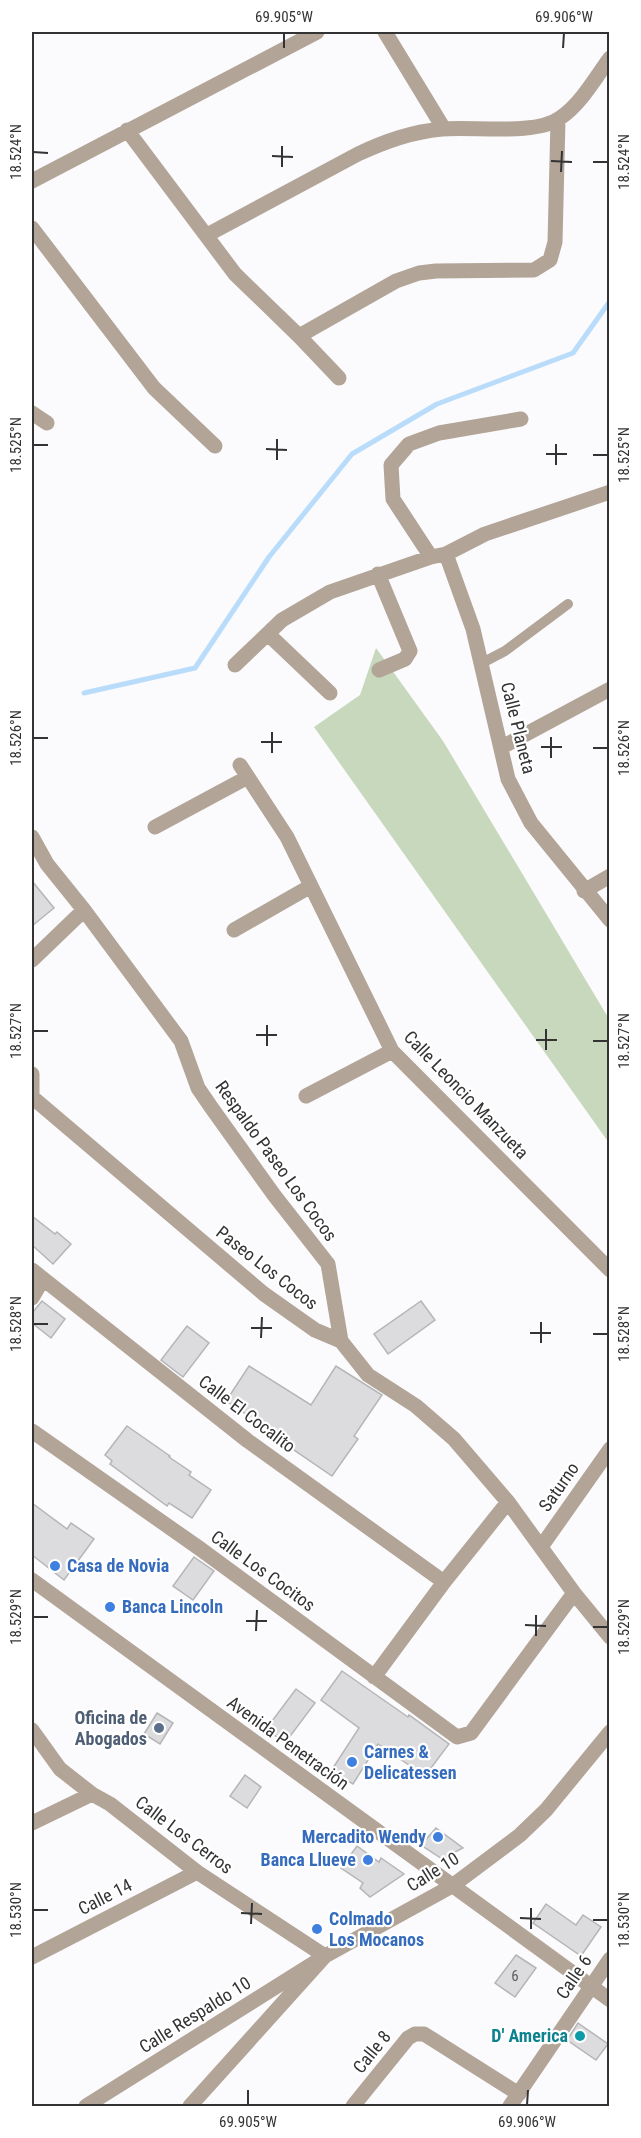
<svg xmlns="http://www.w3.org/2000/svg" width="641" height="2138" viewBox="0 0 641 2138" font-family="'Roboto Condensed',sans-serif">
<rect width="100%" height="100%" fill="#fbfbfd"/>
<!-- green -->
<path fill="#c7d8bd" d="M 376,648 L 443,741 L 609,1019 L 609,1143 L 314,727 L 360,695 Z"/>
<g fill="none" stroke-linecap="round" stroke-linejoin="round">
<!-- stream -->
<path stroke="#badcfb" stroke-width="5" d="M 84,693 L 195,668 L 269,557 L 352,454 L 437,404 L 573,353 L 610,301"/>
</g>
<!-- building -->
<path fill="#dcdcde" stroke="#b5b5b7" stroke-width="1.5" d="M 32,881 L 54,908 L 32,926 Z
M 32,1216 L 55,1234 L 57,1232 L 71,1244 L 53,1264 L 32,1245 Z
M 42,1301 L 65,1319 L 51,1338 L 32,1323 L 32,1313 Z
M 421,1301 L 435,1320 L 388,1354 L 374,1334 Z
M 187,1326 L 209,1343 L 183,1377 L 161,1360 Z
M 249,1366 L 311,1405 L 336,1366 L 382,1395 L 354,1436 L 358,1439 L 332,1476 L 247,1418 L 249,1416 L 226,1401 Z
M 127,1426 L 170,1456 L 169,1457 L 191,1472 L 189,1475 L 211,1490 L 192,1518 L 169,1503 L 167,1506 L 110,1464 L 112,1461 L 105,1455 Z
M 32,1503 L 67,1529 L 71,1523 L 94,1539 L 64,1580 L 32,1555 Z
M 194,1557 L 214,1571 L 193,1600 L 173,1586 Z
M 342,1671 L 408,1717 L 409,1715 L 449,1744 L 425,1776 L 378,1744 L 353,1784 L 331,1771 L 359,1728 L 321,1700 Z
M 296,1689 L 315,1703 L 285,1743 L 266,1729 Z
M 157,1713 L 173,1723 L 160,1744 L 144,1734 Z
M 245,1775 L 261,1787 L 247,1808 L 230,1796 Z
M 436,1828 L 463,1848 L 442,1859 L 421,1845 Z
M 357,1846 L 379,1862 L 381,1858 L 404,1874 L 370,1897 L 360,1888 L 363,1883 L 341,1868 Z
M 546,1904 L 576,1925 L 583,1915 L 601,1927 L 581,1956 L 533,1923 Z
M 516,1955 L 536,1968 L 515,1997 L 495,1983 Z
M 578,2023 L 608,2044 L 596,2060 L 567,2040 Z"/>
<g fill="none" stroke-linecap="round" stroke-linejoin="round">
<!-- service -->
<path stroke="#b2a497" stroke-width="10" d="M 482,663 L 505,651 L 568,604"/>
<!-- minor -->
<path stroke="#b2a497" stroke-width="15" d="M 385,32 L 444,129
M 127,130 L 235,274 L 299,336 L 339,378
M 32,181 L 317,32
M 32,228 L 154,388 L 215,446
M 207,235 L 358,154 C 386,141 411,132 442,129 C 473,126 535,136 560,118 C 581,104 595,78 610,58
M 299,336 L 396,281 L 419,273 L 436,271 L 534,270 L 550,260 L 555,242 L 558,120
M 32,413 L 47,423
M 446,554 L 473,629 L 508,779 L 531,823 L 610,920
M 431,557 L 393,499 L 391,465 L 409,444 L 439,433 L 521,419
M 378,574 L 410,651 L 405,659 L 379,670
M 268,634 L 330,693
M 235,665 L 282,620 L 330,592 L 431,557 L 446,554 L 485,534 L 610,492
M 502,747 L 610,689
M 240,765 L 287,837 L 392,1051 L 610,1270
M 155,827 L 248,777
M 32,837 L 47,864 L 84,910 L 181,1041 L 198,1088 L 211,1107 L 274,1195 L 328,1264 L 341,1341
M 584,891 L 610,876
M 234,930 L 311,886
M 32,960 L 84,910
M 32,1074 L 32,1096
M 306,1096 L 392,1051
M 32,1097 L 264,1294 L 315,1330 L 341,1341 L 368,1375 L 416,1406 L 454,1439 L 508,1502 L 574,1593 L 610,1637
M 32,1270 L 248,1441 L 444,1582
M 32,1298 L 43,1279
M 32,1431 L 199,1548 L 457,1737 L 471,1733 L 574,1593
M 541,1547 L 610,1449
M 374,1677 L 444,1582 L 508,1502
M 32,1730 L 60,1769 L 92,1794 L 110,1804 L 197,1872 L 325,1956 L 86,2106
M 32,1823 L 92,1794
M 32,1957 L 197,1872
M 190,2106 L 325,1956 L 452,1886 L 520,1835 L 546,1810 L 610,1732
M 353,2106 L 408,2038 L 415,2034 L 424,2034 L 519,2094
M 510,2106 L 610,1959"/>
<!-- tertiary -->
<path stroke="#b2a497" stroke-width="15" d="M 32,1580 L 610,2000"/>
</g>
<!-- ticks -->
<path fill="none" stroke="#333334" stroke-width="2" d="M 284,48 L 284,33M 563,48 L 564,33M 33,152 L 48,153M 272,156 L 293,157M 551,161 L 572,162M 593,162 L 608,162M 282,167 L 282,146M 561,172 L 562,151M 33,445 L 48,445M 266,449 L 287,450M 546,454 L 567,454M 593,455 L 608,455M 277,460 L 277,439M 556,465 L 556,444M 33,738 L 48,738M 261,742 L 282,742M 541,747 L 562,747M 593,748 L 608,748M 272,753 L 272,732M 551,758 L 551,737M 33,1031 L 48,1031M 256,1035 L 277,1035M 536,1040 L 557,1040M 593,1041 L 608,1041M 267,1046 L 267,1025M 546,1050 L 546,1029M 33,1324 L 48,1324M 251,1328 L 272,1328M 530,1333 L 551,1333M 593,1334 L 608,1334M 261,1338 L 262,1317M 541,1343 L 541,1322M 33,1617 L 48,1617M 246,1621 L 267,1621M 525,1625 L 546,1626M 593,1627 L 608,1627M 256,1631 L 257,1610M 536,1636 L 536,1615M 33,1910 L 48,1910M 241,1913 L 262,1914M 520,1918 L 541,1919M 593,1920 L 608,1920M 251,1924 L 252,1903M 531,1929 L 531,1908M 248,2105 L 248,2090M 527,2105 L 528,2090"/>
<!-- markers -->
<g fill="#3f7fe0" stroke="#fff" stroke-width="2">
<circle cx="55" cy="1566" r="6"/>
<circle cx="110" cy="1607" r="6"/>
<circle cx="352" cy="1762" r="6"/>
<circle cx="438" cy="1837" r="6"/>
<circle cx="368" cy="1860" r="6"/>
<circle cx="317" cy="1929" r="6"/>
</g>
<circle fill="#5c6f8a" stroke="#fff" stroke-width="2" cx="159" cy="1728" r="6"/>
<circle fill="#0f9aa8" stroke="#fff" stroke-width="2" cx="580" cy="2036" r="6"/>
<g text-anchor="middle" stroke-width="4.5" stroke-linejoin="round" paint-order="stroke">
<!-- number labels -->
<g font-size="15" fill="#5d5d5e">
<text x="515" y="1981">6</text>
</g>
<!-- street labels -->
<g font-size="18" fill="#333334" stroke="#fff">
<text transform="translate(518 728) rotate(76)" y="6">Calle Planeta</text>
<text transform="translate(466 1095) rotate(46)" y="6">Calle Leoncio Manzueta</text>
<text transform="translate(276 1161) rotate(54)" y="6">Respaldo Paseo Los Cocos</text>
<text transform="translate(267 1268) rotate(38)" y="6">Paseo Los Cocos</text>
<text transform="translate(247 1414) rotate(37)" y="6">Calle El Cocalito</text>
<text transform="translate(559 1487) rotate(-55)" y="6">Saturno</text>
<text transform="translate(263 1571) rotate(36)" y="6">Calle Los Cocitos</text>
<text transform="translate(288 1743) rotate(36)" y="6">Avenida Penetración</text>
<text transform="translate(184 1835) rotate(37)" y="6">Calle Los Cerros</text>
<text transform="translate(433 1872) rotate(-32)" y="6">Calle 10</text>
<text transform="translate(105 1897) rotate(-27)" y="6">Calle 14</text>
<text transform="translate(574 1977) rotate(-56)" y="6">Calle 6</text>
<text transform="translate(195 2015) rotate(-32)" y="6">Calle Respaldo 10</text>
<text transform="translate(372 2052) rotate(-51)" y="6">Calle 8</text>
</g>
<!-- shop labels -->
<g font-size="18" font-weight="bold" fill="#366cbe" stroke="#fff" text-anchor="start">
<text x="67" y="1572">Casa de Novia</text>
<text x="122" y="1613">Banca Lincoln</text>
<text x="364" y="1758">Carnes &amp;<tspan x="364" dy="21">Delicatessen</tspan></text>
<text x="426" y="1843" text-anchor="end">Mercadito Wendy</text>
<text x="356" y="1866" text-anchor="end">Banca Llueve</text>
<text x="329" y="1925">Colmado<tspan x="329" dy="21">Los Mocanos</tspan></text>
</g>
<!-- service labels -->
<g font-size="18" font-weight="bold" fill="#4e5e75" stroke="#fff" text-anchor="end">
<text x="147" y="1724">Oficina de<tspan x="147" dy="21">Abogados</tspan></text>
</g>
<!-- culture labels -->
<g font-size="18" font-weight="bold" fill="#0d838f" stroke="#fff" text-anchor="end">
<text x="568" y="2042">D' America</text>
</g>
</g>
<!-- border -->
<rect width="641" height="2138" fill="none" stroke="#ffffff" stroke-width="66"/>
<rect x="33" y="33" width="575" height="2072" fill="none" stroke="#333334" stroke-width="2"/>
<g font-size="15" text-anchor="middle" fill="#333334">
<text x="284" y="22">69.905°W</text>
<text x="564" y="22">69.906°W</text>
<text transform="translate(16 152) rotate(-90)" y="5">18.524°N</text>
<text transform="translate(624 162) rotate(-90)" y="5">18.524°N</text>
<text transform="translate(16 445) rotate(-90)" y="5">18.525°N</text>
<text transform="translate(624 455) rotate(-90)" y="5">18.525°N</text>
<text transform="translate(16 738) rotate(-90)" y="5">18.526°N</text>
<text transform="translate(624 748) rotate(-90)" y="5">18.526°N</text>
<text transform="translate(16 1031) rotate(-90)" y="5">18.527°N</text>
<text transform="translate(624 1041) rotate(-90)" y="5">18.527°N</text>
<text transform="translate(16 1324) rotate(-90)" y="5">18.528°N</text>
<text transform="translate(624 1334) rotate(-90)" y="5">18.528°N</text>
<text transform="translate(16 1617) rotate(-90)" y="5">18.529°N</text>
<text transform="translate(624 1627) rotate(-90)" y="5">18.529°N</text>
<text transform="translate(16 1910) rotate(-90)" y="5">18.530°N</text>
<text transform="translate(624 1920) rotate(-90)" y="5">18.530°N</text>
<text x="248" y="2127">69.905°W</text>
<text x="527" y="2127">69.906°W</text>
</g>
</svg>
